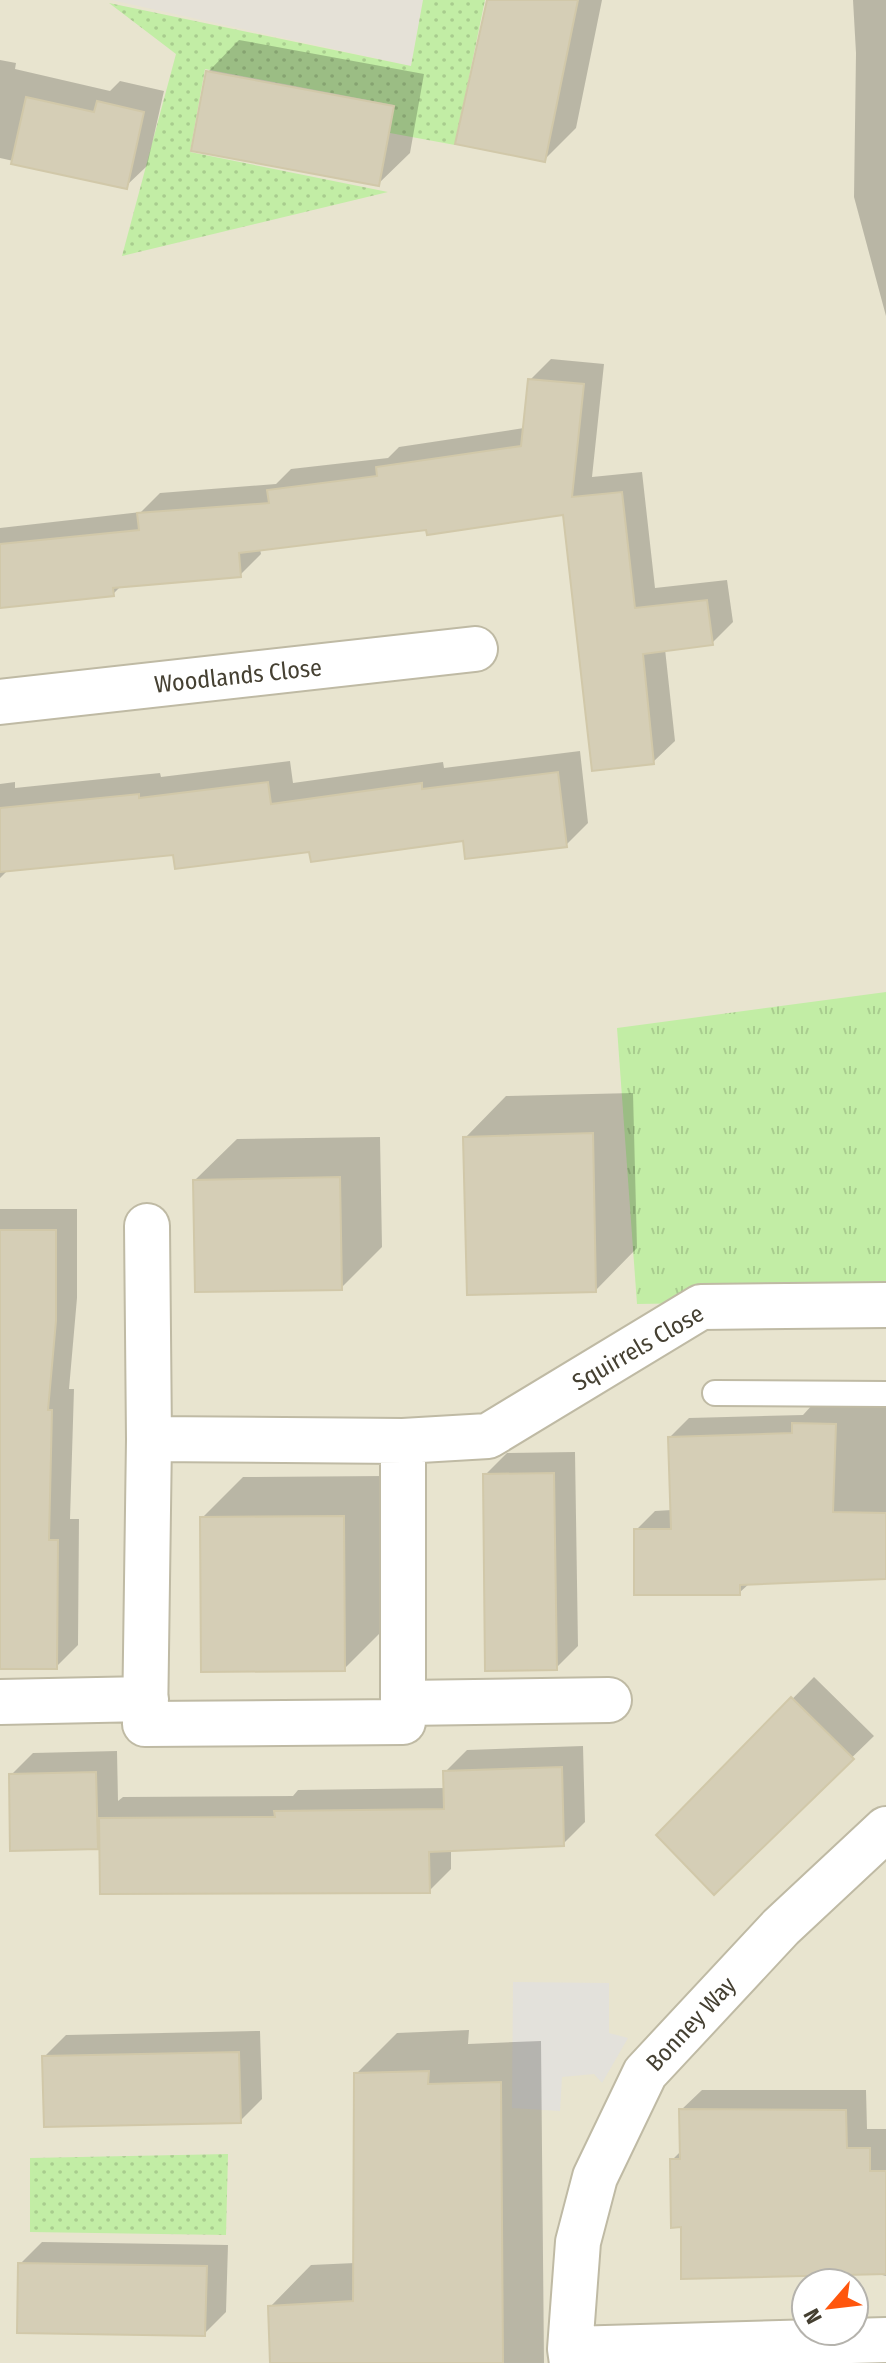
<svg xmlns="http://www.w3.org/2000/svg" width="886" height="2363" viewBox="0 0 886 2363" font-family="'Fira Sans Condensed',sans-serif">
<defs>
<pattern id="grass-dots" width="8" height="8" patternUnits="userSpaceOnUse" patternTransform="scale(2)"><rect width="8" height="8" fill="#c2eda5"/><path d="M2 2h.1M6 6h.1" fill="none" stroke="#a8cc8e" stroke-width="1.8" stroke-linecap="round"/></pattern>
<pattern id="park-tufts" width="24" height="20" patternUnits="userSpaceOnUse" patternTransform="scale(2)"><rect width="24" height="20" fill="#c2eda5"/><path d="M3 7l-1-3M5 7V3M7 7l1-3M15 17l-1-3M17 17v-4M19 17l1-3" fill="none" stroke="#a8cc8e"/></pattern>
</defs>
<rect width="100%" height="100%" fill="#f3f1e2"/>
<!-- residential -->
<path fill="#e8e4cf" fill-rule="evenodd" d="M 0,0 L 886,0 L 886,2363 L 0,2363 ZM 806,2283 L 854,2283 L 854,2331 L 806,2331 Z"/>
<!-- industrial -->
<path fill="#e5e1d7" d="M 111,0 L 423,0 L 411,66 Z"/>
<!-- grass -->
<path fill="url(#grass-dots)" d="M 423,0 L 485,0 L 455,145 L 390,133 L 394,105 L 205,69 L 190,152 L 388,192 L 122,256 L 176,54 L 109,3 L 411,66 Z
M 228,2154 L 226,2235 L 30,2232 L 30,2158 Z"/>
<!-- park -->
<path fill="url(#park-tufts)" d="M 886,992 L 886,1300 L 637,1304 L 617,1028 Z"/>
<!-- parking -->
<path fill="#e3e1db" d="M 513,1982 L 609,1983 L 609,2033 L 628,2038 L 602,2083 L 594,2074 L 562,2077 L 560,2111 L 512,2108 Z"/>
<!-- shadow -->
<path fill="#0003" d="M 488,0 L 602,0 L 576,128 L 544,160 Z
M 853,0 L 886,0 L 886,316 L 854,197 L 856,53 Z
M 239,40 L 424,74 L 410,153 L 378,184 L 208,72 Z
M 0,60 L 16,63 L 15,69 L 110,91 L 120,81 L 164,91 L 147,166 L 126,186 L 0,158 Z
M 551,359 L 604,364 L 592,477 L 642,472 L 655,588 L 727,580 L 733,622 L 712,643 L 665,649 L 675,741 L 653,762 L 565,513 L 260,549 L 261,554 L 240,575 L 122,585 L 113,594 L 0,606 L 0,528 L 141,512 L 160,493 L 276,484 L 291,469 L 388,458 L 399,447 L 524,428 L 530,380 Z
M 580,751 L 588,823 L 566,845 L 464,839 L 311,850 L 175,853 L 9,869 L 0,878 L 0,784 L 15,782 L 15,788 L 160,773 L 161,777 L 290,761 L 293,783 L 443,762 L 444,768 Z
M 633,1093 L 637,1248 L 596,1290 L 465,1138 L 506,1096 Z
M 380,1137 L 382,1247 L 341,1288 L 195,1180 L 237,1139 Z
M 0,1209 L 77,1209 L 77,1298 L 69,1389 L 74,1389 L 70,1519 L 79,1519 L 78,1645 L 56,1667 L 0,1667 Z
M 813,1404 L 886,1407 L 886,1577 L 750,1583 L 739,1593 L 636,1530 L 655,1511 L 672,1510 L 670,1437 L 689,1418 L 803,1415 Z
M 575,1452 L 578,1646 L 556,1668 L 485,1475 L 507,1453 Z
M 384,1476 L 385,1628 L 344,1669 L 202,1518 L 243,1477 Z
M 814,1677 L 874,1736 L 714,1892 L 658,1835 Z
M 583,1746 L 585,1822 L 563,1844 L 451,1849 L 451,1869 L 429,1891 L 101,1843 L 97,1847 L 11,1775 L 33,1753 L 117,1751 L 118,1801 L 123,1797 L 293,1796 L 298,1790 L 446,1788 L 445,1772 L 467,1750 Z
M 469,2030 L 468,2044 L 541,2041 L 544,2363 L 272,2363 L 270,2307 L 311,2265 L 355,2263 L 356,2074 L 397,2033 Z
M 260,2031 L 262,2099 L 240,2121 L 44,2057 L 66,2035 Z
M 702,2090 L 866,2090 L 867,2129 L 886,2129 L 886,2276 L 683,2225 L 672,2160 L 682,2150 L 681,2110 Z
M 42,2242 L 228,2245 L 226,2312 L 204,2334 L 20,2264 Z"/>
<!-- building -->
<path fill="#d5ceb6" stroke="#d1c8a9" stroke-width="2" d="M 487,0 L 578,0 L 545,162 L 455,144 Z
M 206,71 L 394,106 L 379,186 L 191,151 Z
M 26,97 L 94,112 L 97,101 L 144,112 L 127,189 L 11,164 Z
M 528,379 L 584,384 L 572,497 L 622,492 L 635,608 L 707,600 L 713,645 L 643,654 L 654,764 L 592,771 L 563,515 L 427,535 L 426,530 L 239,553 L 241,577 L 113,588 L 114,596 L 0,608 L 0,544 L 139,530 L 137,513 L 269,503 L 267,490 L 377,476 L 376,467 L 521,446 Z
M 558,772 L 567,847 L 465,859 L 463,841 L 311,862 L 309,852 L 175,869 L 173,855 L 0,872 L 0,808 L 139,794 L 139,798 L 268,782 L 271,804 L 422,783 L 422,789 Z
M 593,1133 L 596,1292 L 467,1295 L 463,1137 Z
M 340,1177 L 342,1290 L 195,1292 L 193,1180 Z
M 0,1230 L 56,1230 L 56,1321 L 48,1410 L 52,1410 L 49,1540 L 58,1540 L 57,1669 L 0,1669 Z
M 792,1423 L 836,1424 L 833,1512 L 886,1513 L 886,1579 L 740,1585 L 740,1595 L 634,1595 L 634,1529 L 671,1529 L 668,1437 L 792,1433 Z
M 554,1473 L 557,1670 L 485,1671 L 483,1474 Z
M 344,1516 L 345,1671 L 201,1672 L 200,1517 Z
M 791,1697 L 854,1759 L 714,1895 L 656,1835 Z
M 562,1767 L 564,1846 L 429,1852 L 430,1893 L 100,1894 L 99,1818 L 275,1817 L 274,1811 L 444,1809 L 443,1771 Z
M 96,1772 L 98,1849 L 10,1851 L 9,1774 Z
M 239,2052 L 241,2123 L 44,2127 L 42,2056 Z
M 429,2071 L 428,2084 L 501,2082 L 503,2363 L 270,2363 L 268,2306 L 353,2301 L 354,2073 Z
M 679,2109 L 846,2110 L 847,2148 L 870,2148 L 870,2171 L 886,2171 L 886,2274 L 681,2279 L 681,2227 L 671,2228 L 670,2159 L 680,2159 Z
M 18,2263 L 207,2266 L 205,2336 L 17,2333 Z"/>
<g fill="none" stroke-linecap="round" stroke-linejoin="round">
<!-- lane casing -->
<g stroke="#bfbaa4" stroke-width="28">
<path id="lane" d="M 715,1393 L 886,1394"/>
</g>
<!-- street casing -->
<g stroke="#bfbaa4" stroke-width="48">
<path id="street" d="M 0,702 L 475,649
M 147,1226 L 149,1439
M 403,1441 L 403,1722 L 145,1724 L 149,1439 L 403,1441 L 488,1436 L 701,1307 L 886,1305
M 0,1702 L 146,1699
M 404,1703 L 609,1700
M 570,2349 L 886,2340
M 572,2363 L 570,2349 L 578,2242 L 595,2177 L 645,2073 L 781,1927 L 886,1829"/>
</g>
<!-- lane -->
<use href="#lane" stroke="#fff" stroke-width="24"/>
<!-- street -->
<use href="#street" stroke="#fff" stroke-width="44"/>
</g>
<g text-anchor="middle" stroke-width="6" stroke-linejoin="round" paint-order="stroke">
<!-- street labels -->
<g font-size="24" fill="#454032" stroke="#fff">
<text transform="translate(238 676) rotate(-6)" y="8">Woodlands Close</text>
<text transform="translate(638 1348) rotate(-30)" y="8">Squirrels Close</text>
<text transform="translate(691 2024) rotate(-47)" y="8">Bonney Way</text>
</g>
</g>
<!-- north arrow -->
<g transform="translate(830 2307) rotate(242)"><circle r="38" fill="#ffffff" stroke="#b5b3ad" stroke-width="2"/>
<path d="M0-6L14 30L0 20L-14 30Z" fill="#ff560d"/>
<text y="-12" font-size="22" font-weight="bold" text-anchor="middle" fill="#454032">N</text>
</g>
</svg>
